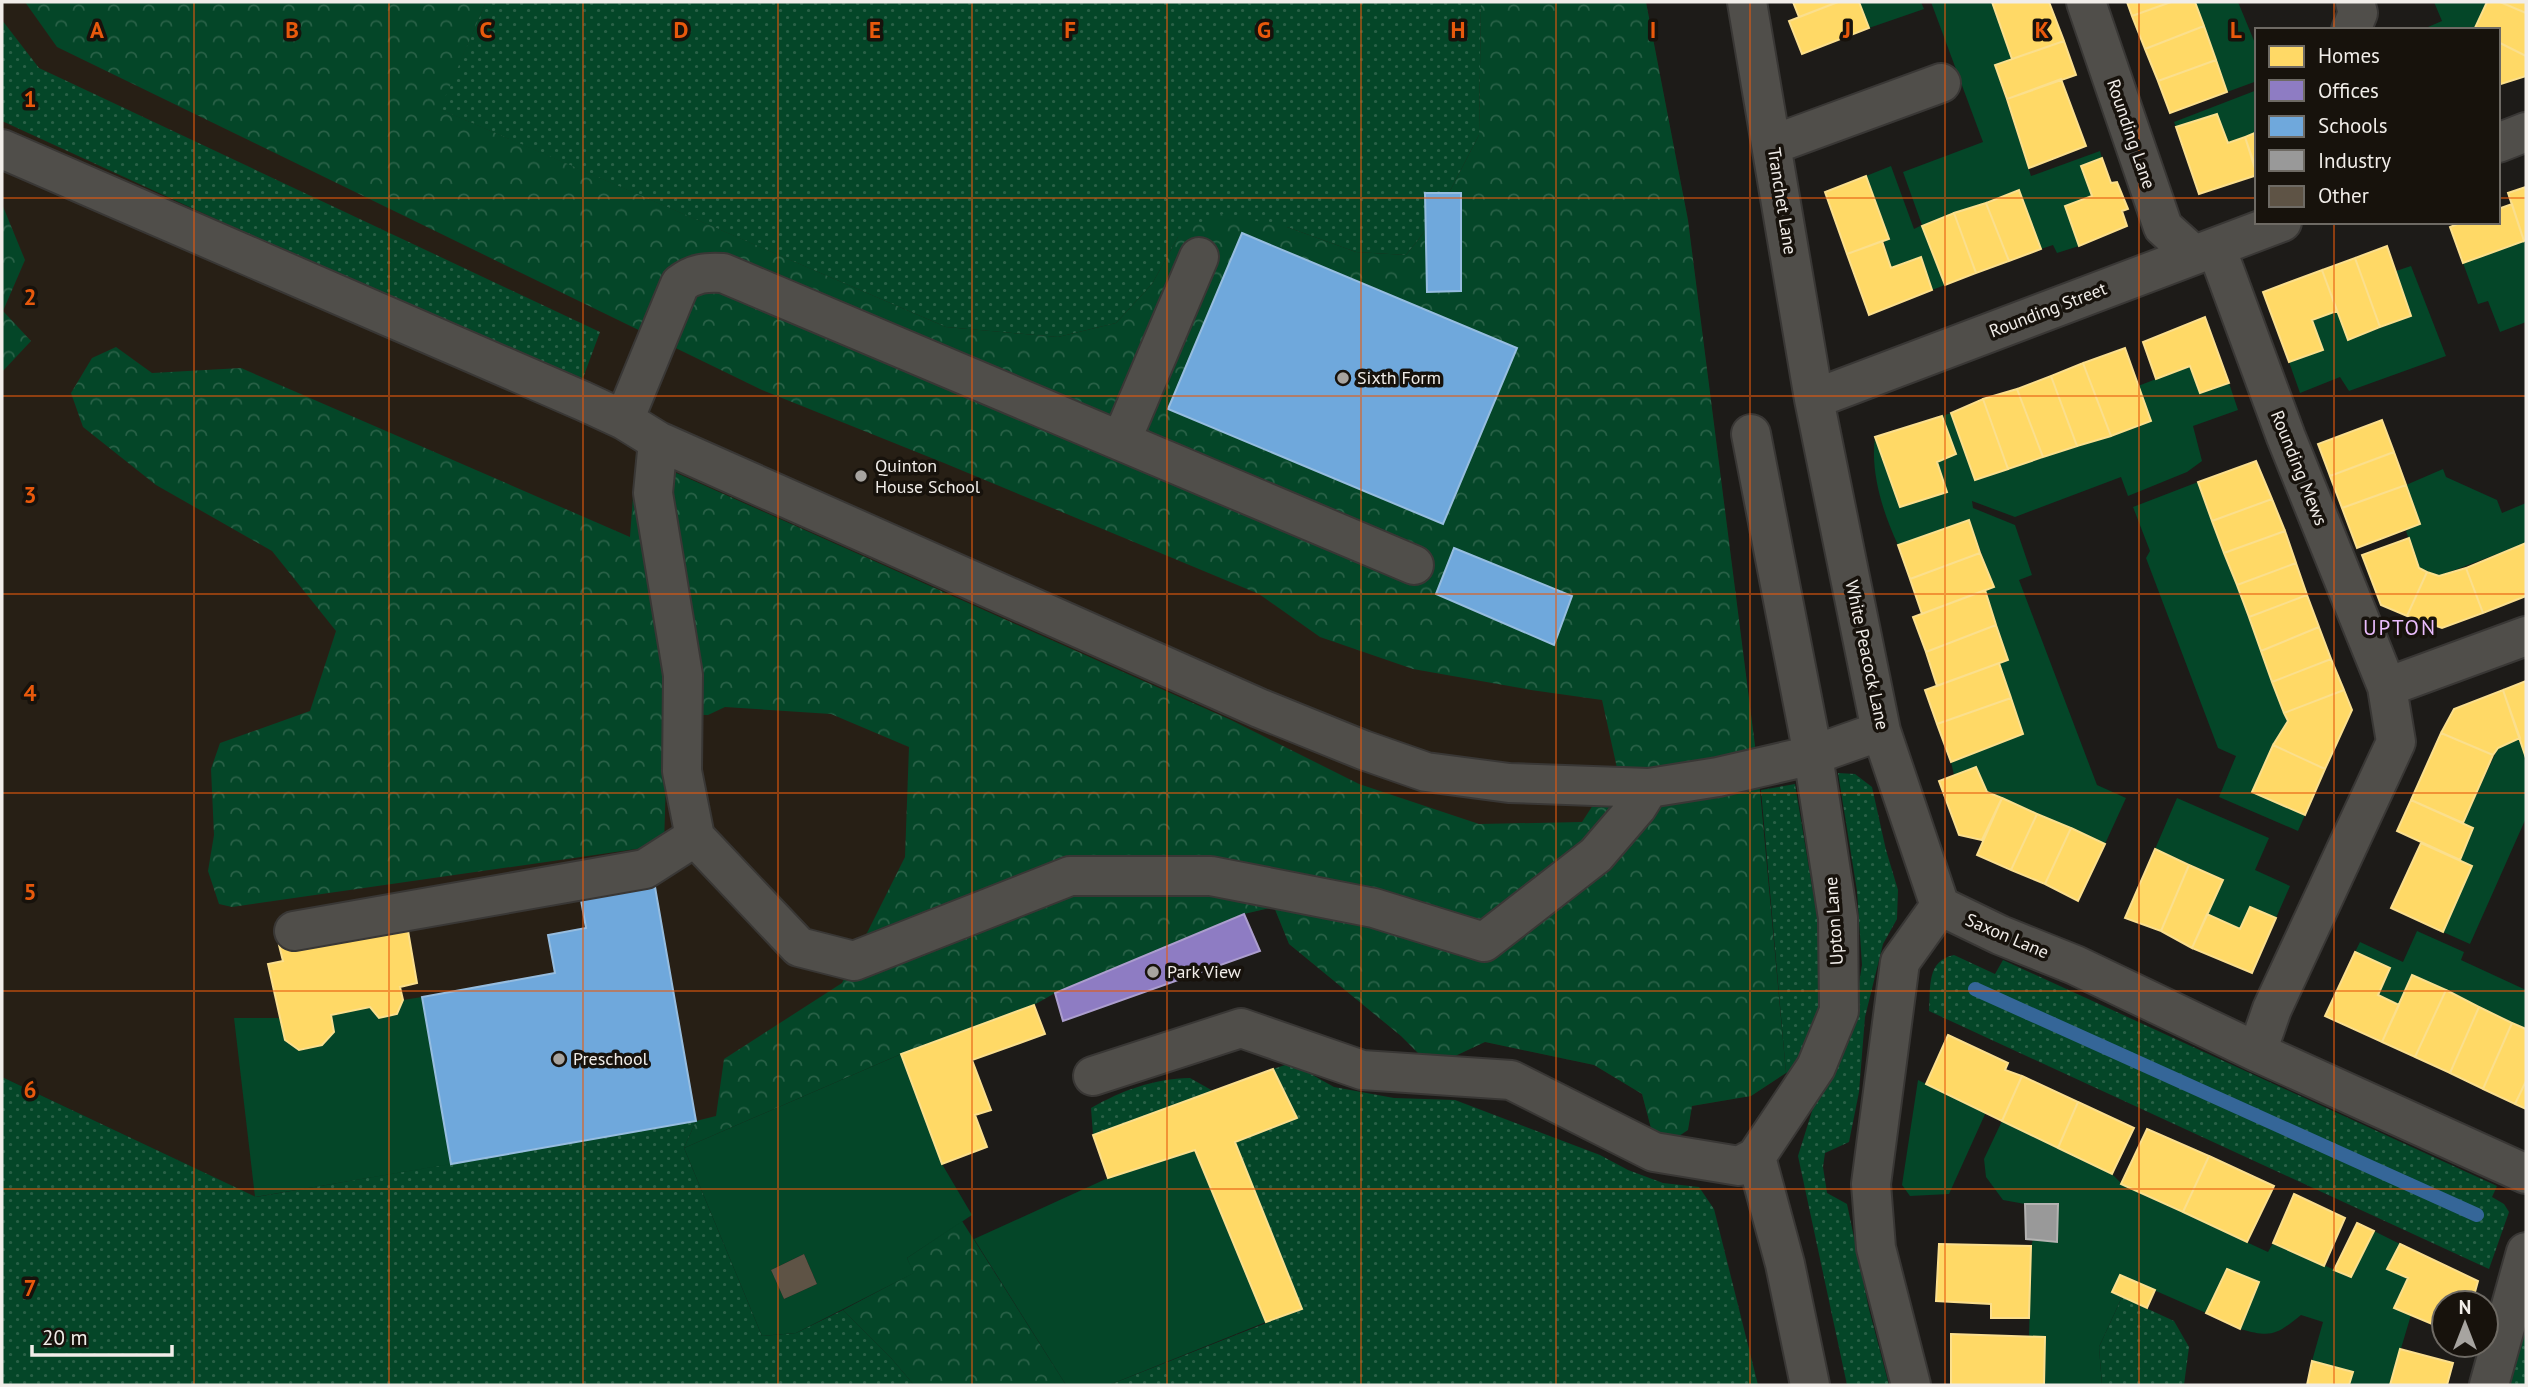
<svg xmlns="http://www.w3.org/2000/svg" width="2528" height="1387" viewBox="0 0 2528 1387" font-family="'PT Sans',sans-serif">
<defs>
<pattern id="grass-dots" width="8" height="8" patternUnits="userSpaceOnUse" patternTransform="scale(1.75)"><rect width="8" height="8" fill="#044628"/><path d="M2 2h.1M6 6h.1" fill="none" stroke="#296147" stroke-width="1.8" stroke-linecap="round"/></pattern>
<pattern id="forest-crowns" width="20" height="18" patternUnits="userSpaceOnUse" patternTransform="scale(1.75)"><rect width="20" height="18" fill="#044628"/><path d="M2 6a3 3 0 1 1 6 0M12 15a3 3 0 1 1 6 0" fill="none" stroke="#296147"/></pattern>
</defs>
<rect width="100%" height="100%" fill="#1d1b18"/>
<!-- built -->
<path fill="#271f15" d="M 2,2 L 1646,2 L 1688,220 L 1758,769 L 1786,1073 L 1751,1096 L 1692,1106 L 1688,1130 L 1653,1136 L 1642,1094 L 1594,1065 L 1485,1042 L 1453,1057 L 1424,1059 L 1401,1036 L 1289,944 L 1274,907 L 1244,914 L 1055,993 L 1034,1005 L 901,1054 L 684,1148 L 696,1122 L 255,1197 L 2,1077 Z"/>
<!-- grass -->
<path fill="url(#grass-dots)" d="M 486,2 L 1481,2 L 1479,135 L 1437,216 L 1406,255 L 1356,252 L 1287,227 L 1178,237 L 1152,284 L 1116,323 L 1058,337 L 946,327 L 439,109 Z
M 2,20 L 39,68 L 600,332 L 580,386 L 2,121 Z
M 1838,773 L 1855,774 L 1872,787 L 1886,850 L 1898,890 L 1897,919 L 1883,944 L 1865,1017 L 1859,1092 L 1849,1142 L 1825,1153 L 1823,1167 L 1827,1193 L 1847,1204 L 1869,1309 L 1889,1385 L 1847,1385 L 1798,1156 L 1812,1111 L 1854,1014 L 1862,965 L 1857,891 Z
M 1795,784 L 1819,928 L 1824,1008 L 1798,1067 L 1786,1073 L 1761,790 Z
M 1954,955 L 1995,974 L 2003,960 L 2497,1186 L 2492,1197 L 2504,1204 L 2509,1212 L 2489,1269 L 1929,1011 C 1931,987 1926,961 1954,955 Z
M 1291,1063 L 1334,1087 L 1394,1098 L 1455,1100 L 1600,1155 L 1628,1170 L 1663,1183 L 1699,1187 L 1714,1209 L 1758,1385 L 1109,1385 L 1302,1309 L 1235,1142 L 1297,1118 L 1273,1069 Z
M 2,1077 L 256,1197 L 696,1121 L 684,1148 L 762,1336 L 796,1333 L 843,1310 L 891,1358 L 914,1385 L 2,1385 Z
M 1190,1078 L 1213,1091 L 1093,1135 L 1091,1108 C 1123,1090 1153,1079 1190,1078 Z
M 2122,1297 L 2174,1321 L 2189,1347 L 2184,1385 L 2102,1385 L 2099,1347 Z
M 2526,1317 L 2526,1385 L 2507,1385 Z"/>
<!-- forest -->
<path fill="url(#forest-crowns)" d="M 25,2 L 486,2 L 440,109 L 946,327 L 1058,337 L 1116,323 L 1152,284 L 1178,237 L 1192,226 L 1221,214 L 1287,227 L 1356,252 L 1406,255 L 1437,216 L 1479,135 L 1481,2 L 1646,2 L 1688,220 L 1758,769 L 1786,1073 L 1751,1096 L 1692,1106 L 1688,1130 L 1670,1142 L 1653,1136 L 1642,1094 L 1594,1065 L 1485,1042 L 1453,1057 L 1424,1059 L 1401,1036 L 1289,944 L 1274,907 L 1244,914 L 1055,993 L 1034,1005 L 901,1054 L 684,1148 L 696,1121 L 716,1116 L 724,1059 L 842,983 L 905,857 L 909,747 L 831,714 L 725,707 L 708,715 L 668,714 L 664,845 L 232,907 L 219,904 L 208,871 L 214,835 L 211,769 L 220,743 L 310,711 L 336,631 L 272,551 L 156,485 L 83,427 L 71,393 L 92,358 L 116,347 L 152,373 L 241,368 L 630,537 L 636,455 L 1231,720 L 1359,784 L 1479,824 L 1582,822 L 1617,768 L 1602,700 L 1531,690 L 1413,669 L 1320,637 L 1259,594 L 944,463 L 762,390 L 57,47 Z
M 2,204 L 25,260 L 3,311 L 31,341 L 2,372 Z
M 962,1221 L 1066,1385 L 914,1385 L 891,1358 L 843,1310 L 913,1273 L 907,1258 Z"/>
<!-- garden -->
<path fill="#044628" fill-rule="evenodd" d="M 1859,2 L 1921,2 L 1924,9 L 1869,28 Z
M 1931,2 L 1992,2 L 2012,59 L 1995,66 L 2031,176 L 2100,151 L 2102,158 L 2082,166 L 2092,196 L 2065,207 L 2079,246 L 2057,253 L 2053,245 L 2041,249 L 2018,190 L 1923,226 L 1945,285 L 1932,290 L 1920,257 L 1891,268 L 1866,176 L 1891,166 L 1914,229 L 1922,225 L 1903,172 L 1983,142 Z
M 2195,2 L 2238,2 L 2257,48 L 2257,81 L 2227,92 Z
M 2434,2 L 2487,2 L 2474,30 L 2421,30 L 2442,21 Z
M 2257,90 L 2257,132 L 2228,143 L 2217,114 L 2176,127 L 2174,122 Z
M 2526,240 L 2526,322 L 2500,332 L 2488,301 L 2478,304 L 2463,263 Z
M 2411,266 L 2446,356 L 2349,391 L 2340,377 L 2300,393 L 2289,362 L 2323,350 L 2312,320 L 2337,311 L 2348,340 L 2411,316 L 2396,271 Z
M 2190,366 L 2200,393 L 2229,383 L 2238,410 L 2193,426 L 2202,461 L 2187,472 L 2128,496 L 2121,477 L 2015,517 L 1972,501 L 1973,508 L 2015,525 L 2032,575 L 2019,580 L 2097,785 L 2126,798 L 2105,844 L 1987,792 L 1976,767 L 1954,775 L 1951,762 L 2023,734 L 1999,663 L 2008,660 L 1985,590 L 1994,587 L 1969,520 L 1898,545 C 1883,513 1870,472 1875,437 L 1900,507 L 1947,492 L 1937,462 L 1956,453 L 1942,416 L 1951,413 L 1976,480 L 2151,421 L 2138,386 Z
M 2443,469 L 2446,477 L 2497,500 L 2502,513 L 2526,503 L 2526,543 L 2439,576 L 2419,568 L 2406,531 L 2420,523 L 2406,485 Z
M 2198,482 L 2288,721 L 2273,745 L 2252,792 L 2305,815 L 2298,831 L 2219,797 L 2236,756 L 2218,748 L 2146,558 L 2150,551 L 2133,507 Z
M 2520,738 L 2526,758 L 2526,818 L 2470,944 L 2443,932 L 2472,866 L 2460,860 L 2473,828 L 2463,823 L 2498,748 Z
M 2177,798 L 2269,838 L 2255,870 L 2290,886 L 2276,918 L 2251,907 L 2240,929 L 2207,914 L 2223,879 L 2155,849 Z
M 2417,931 L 2464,952 L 2461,960 L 2526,990 L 2526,1029 L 2412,975 L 2399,1005 L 2378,995 L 2390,968 L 2355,952 L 2360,942 L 2403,962 Z
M 422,997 L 451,1164 L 255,1197 L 234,1018 L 279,1018 L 286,1040 L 299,1050 L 322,1045 L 334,1032 L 331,1015 L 370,1007 L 379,1017 L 397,1015 L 403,1000 Z
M 901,1054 L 942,1164 L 972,1215 L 907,1258 L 914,1273 L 796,1333 L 762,1336 L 684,1148 ZM 804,1254 L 817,1284 L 784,1299 L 771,1270 Z
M 1918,1080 L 1986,1112 L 1949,1194 L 1910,1196 L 1902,1185 Z
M 2002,1121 L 2112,1174 L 2122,1184 L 2255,1246 L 2268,1252 L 2273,1243 L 2351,1277 L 2374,1231 L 2400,1244 L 2387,1269 L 2408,1278 L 2394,1308 L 2411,1315 L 2390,1385 L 2349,1385 L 2352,1372 L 2312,1361 L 2323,1322 L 2301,1315 C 2276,1335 2272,1338 2240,1329 L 2259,1282 L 2227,1269 L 2206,1313 L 2147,1287 L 2122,1297 L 2099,1347 L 2102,1385 L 2044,1385 L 2045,1337 L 2029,1337 L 2031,1246 L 2033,1240 L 2057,1241 L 2058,1205 L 2025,1204 L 2003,1200 L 1986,1177 L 1984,1159 Z
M 1195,1150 L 1266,1322 L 1109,1385 L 1066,1385 L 974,1239 L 1108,1178 Z"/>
<!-- homes -->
<path fill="#ffd966" stroke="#fbdf8d" stroke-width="2" d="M 1793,2 L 1838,2 L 1799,17 Z
M 1838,2 L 1859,2 L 1869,28 L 1802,54 L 1789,21 Z
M 1992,2 L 2049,2 L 2064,41 L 2012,59 Z
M 2127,2 L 2171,2 L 2132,16 Z
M 2171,2 L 2195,2 L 2204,26 L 2145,49 L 2132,16 Z
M 2487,2 L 2500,2 L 2526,13 L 2526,56 L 2498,42 L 2498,30 L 2474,30 Z
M 2500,2 L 2526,2 L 2526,13 Z
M 2204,26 L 2216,60 L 2158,81 L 2145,49 Z
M 2064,41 L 2076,75 L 2007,99 L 1995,65 Z
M 2498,42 L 2526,56 L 2526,76 L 2498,85 Z
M 2216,60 L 2227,92 L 2170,113 L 2158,81 Z
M 2061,79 L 2086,146 L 2029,168 L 2007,99 Z
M 2217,114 L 2228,143 L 2245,137 L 2257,175 L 2199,194 L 2176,127 Z
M 2257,132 L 2257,172 L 2245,137 Z
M 2102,158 L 2111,183 L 2117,182 L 2128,209 L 2122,211 L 2127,226 L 2079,246 L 2065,206 L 2092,196 L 2081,166 Z
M 1866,176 L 1889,239 L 1847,254 L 1825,192 Z
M 2526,187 L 2526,240 L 2524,241 L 2508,193 Z
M 2019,190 L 2041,249 L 2009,261 L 1986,203 Z
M 1986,203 L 2009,261 L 1976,273 L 1954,213 Z
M 2512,204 L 2524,241 L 2463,263 L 2450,227 L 2462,222 L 2498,222 L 2498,209 Z
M 1954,213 L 1976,273 L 1945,285 L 1922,226 Z
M 1882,241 L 1891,268 L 1921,257 L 1932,290 L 1869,315 L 1847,254 Z
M 2387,246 L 2411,316 L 2380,327 L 2355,258 Z
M 2355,258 L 2380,327 L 2348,340 L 2322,270 Z
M 2322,270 L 2337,311 L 2312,320 L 2323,350 L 2289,362 L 2263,292 Z
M 2205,317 L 2229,383 L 2200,393 L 2190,366 L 2156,379 L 2143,342 Z
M 2125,348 L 2151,421 L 2111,436 L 2083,363 Z
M 2083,363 L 2111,436 L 2077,446 L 2051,376 Z
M 2051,376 L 2077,446 L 2043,457 L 2017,389 Z
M 2017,389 L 2043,457 L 2008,469 L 1983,399 Z
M 1983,399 L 2008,469 L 1975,480 L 1951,413 Z
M 1942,416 L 1956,454 L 1937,462 L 1947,492 L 1900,507 L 1875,437 Z
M 2382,420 L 2394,452 L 2330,476 L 2318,444 Z
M 2394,452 L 2406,485 L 2342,508 L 2330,476 Z
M 2256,461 L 2272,499 L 2212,521 L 2198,482 Z
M 2406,485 L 2420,524 L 2357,548 L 2342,508 Z
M 2272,499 L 2285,531 L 2224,553 L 2212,521 Z
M 1969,520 L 1980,553 L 1910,579 L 1898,545 Z
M 2285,531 L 2296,563 L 2237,585 L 2224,553 Z
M 2409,538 L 2419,568 L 2427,572 L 2407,616 L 2381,605 L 2362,555 Z
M 2526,543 L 2526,596 L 2483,613 L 2466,568 Z
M 1980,553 L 1994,587 L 1922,614 L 1910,579 Z
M 2296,563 L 2307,595 L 2249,617 L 2237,585 Z
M 2466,568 L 2483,613 L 2442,628 L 2407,616 L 2427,572 L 2439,576 Z
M 1985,590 L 1996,625 L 1926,652 L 1913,617 Z
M 2307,595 L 2319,627 L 2261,651 L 2249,617 Z
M 1996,625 L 2008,660 L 1937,686 L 1926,652 Z
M 2319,627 L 2331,659 L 2272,682 L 2261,651 Z
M 2331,659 L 2344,690 L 2284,713 L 2272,682 Z
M 1999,663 L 2011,698 L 1937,724 L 1925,690 Z
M 2526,681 L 2526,758 L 2503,690 Z
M 2344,690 L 2352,710 L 2325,769 L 2273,745 L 2288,721 L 2284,713 Z
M 2503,690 L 2520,738 L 2498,748 L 2493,755 L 2441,733 L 2454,709 Z
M 2011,698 L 2023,734 L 1951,762 L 1937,724 Z
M 2441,733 L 2493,755 L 2463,823 L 2411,800 Z
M 2273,745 L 2325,769 L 2305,815 L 2252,792 Z
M 1976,767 L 1987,792 L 2002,798 L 1982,840 L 1959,835 L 1939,781 Z
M 2002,798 L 2037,814 L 2011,870 L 1977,855 Z
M 2411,800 L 2473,828 L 2460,860 L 2397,831 Z
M 2037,814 L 2071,828 L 2045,884 L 2011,870 Z
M 2071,828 L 2105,844 L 2078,901 L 2045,884 Z
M 2421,843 L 2472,866 L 2443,932 L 2391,908 Z
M 2155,849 L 2189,865 L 2161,931 L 2125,918 Z
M 2189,865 L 2223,880 L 2192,948 L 2161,931 Z
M 2250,907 L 2276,918 L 2252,973 L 2192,948 L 2207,914 L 2240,929 Z
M 407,925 L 417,983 L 400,987 L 403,1000 L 397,1014 L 379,1018 L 370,1007 L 331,1015 L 334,1032 L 322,1045 L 299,1050 L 285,1040 L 268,964 L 283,961 L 279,945 L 315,937 Z
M 2355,952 L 2390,968 L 2378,995 L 2399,1005 L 2382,1042 L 2325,1016 Z
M 2412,975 L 2446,990 L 2415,1057 L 2382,1042 Z
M 2446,990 L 2479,1007 L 2450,1073 L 2415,1057 Z
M 1034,1005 L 1045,1034 L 972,1060 L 991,1110 L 975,1115 L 987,1147 L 942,1164 L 901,1054 Z
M 2479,1007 L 2512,1023 L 2483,1089 L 2450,1073 Z
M 2512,1023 L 2526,1029 L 2526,1081 L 2515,1104 L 2483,1089 Z
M 1948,1035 L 2008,1063 L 2005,1070 L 2022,1076 L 2002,1121 L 1926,1084 Z
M 1273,1069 L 1297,1118 L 1235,1142 L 1302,1309 L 1266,1322 L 1195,1150 L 1108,1178 L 1093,1135 Z
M 2022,1076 L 2078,1102 L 2058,1148 L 2002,1121 Z
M 2526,1081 L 2526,1109 L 2515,1104 Z
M 2078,1102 L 2134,1128 L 2112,1174 L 2058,1148 Z
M 2147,1129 L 2209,1156 L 2183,1212 L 2121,1184 Z
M 2209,1156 L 2274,1186 L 2247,1242 L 2183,1212 Z
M 2294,1194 L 2345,1218 L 2324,1266 L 2273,1243 Z
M 2357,1223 L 2374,1231 L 2351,1277 L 2334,1270 Z
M 1939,1244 L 2031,1246 L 2029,1318 L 1991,1318 L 1991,1304 L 1936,1301 Z
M 2400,1244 L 2478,1281 L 2472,1303 L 2444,1303 L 2444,1329 L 2394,1308 L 2408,1278 L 2387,1269 Z
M 2227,1269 L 2259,1282 L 2240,1329 L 2206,1313 Z
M 2120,1275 L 2155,1290 L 2147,1308 L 2112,1292 Z
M 1951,1334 L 2045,1337 L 2044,1385 L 1951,1385 Z
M 2400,1349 L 2453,1363 L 2447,1385 L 2390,1385 Z
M 2312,1361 L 2353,1372 L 2349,1385 L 2307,1385 Z"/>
<!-- offices -->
<path fill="#8e7cc3" stroke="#ac9ece" stroke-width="2" d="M 1244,914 L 1260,951 L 1063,1021 L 1055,993 Z"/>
<!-- schools -->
<path fill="#6fa8dc" stroke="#96bde0" stroke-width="2" d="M 1425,193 L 1461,193 L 1461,291 L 1427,292 Z
M 1242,233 L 1517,348 L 1443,524 L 1168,409 Z
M 1454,548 L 1572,596 L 1554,645 L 1436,594 Z
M 655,887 L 696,1121 L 451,1164 L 422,997 L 555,973 L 548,935 L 586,928 L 581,900 Z"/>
<!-- industry -->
<path fill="#999" stroke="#b3b2b1" stroke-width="2" d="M 2025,1204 L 2058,1204 L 2057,1242 L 2026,1239 Z"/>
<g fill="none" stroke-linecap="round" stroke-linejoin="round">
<!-- stream -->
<path stroke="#356698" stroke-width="14" d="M 1975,989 L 2477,1215"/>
</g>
<!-- building -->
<path fill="#5e5345" d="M 804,1254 L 817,1284 L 784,1299 L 771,1270 Z"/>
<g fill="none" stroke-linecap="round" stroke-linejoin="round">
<!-- minor casing -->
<g stroke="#393735" stroke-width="42">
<path id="minor" d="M 1747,2 L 1814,399 L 1881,731 L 1940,906
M 2086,2 L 2163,227 L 2193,254
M 2351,30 L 2358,13 L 2355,2
M 2498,143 L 2526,132
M 1772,145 L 1941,83
M 2,149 L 583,401 L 624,420 L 658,441 L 1259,708 L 1363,750 L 1426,772 L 1509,783 L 1649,788 L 1718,777 L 1813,755 L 1881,731
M 2216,247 L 2286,437 L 2387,687 L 2526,636
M 1814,399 L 2282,222
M 624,420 L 680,284 C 694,273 706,272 723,273 L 1414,565
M 658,441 L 653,493 L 683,675 L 682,771 L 695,837 L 799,947 L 854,961 L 1070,876 L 1211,876 L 1374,908 L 1484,942 L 1596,855 L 1637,807 L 1649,788
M 1121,441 L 1199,257
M 1940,906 L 2000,935 L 2075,965 L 2257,1052 L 2526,1174
M 294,931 L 645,869 L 695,837
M 2257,1052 L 2272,1009 L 2396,742 L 2387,687
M 1093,1076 L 1241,1028 L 1362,1070 L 1511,1080 L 1654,1152 L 1739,1166 L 1756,1157 L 1816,1067 L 1839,1011 L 1838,918 L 1813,755 L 1751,434
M 1756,1157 L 1785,1264 L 1810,1385
M 1911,1385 L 1876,1248 L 1871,1184 L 1900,962 L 1940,906
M 2489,1385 L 2526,1252"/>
</g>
<!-- minor -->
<use href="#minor" stroke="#504e4a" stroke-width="38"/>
</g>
<!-- grid -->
<path fill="none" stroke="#e8590c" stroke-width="2" stroke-opacity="0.55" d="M 194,2 L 194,1385M 389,2 L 389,1385M 583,2 L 583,1385M 778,2 L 778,1385M 972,2 L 972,1385M 1167,2 L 1167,1385M 1361,2 L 1361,1385M 1556,2 L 1556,1385M 1750,2 L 1750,1385M 1945,2 L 1945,1385M 2139,2 L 2139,1385M 2334,2 L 2334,30M 2,198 L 2257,198M 2498,198 L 2526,198M 2334,222 L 2334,1385M 2,396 L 2526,396M 2,594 L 2526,594M 2,793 L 2526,793M 2,991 L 2526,991M 2,1189 L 2526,1189"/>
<!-- markers -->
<g fill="#a7a4a0" stroke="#17120c" stroke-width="2.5">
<circle cx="1343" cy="378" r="7"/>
<circle cx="861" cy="476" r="7"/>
<circle cx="1153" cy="972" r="7"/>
<circle cx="559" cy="1059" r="7"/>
</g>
<g text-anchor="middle" stroke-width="7" stroke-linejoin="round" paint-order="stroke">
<!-- street labels -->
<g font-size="18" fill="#f1ede9" stroke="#17120c">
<text transform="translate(2131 134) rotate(71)" y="6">Rounding Lane</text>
<text transform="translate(1782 201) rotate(81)" y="6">Tranchet Lane</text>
<text transform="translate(2048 310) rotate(-21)" y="6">Rounding Street</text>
<text transform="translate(2299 468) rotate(68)" y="6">Rounding Mews</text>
<text transform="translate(1867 655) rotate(78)" y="6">White Peacock Lane</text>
<text transform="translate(1834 921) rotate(-94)" y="6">Upton Lane</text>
<text transform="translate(2007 936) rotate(23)" y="6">Saxon Lane</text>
</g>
<!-- poi labels -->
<g font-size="18" fill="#f1ede9" stroke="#17120c" text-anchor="start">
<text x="1357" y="384">Sixth Form</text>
<text x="875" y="472">Quinton<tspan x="875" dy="21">House School</tspan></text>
<text x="1167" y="978">Park View</text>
<text x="573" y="1065">Preschool</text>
</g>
<!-- quarter labels -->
<g font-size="21" letter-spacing="2" fill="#eabcfd" stroke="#17120c">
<text x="2400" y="635">UPTON</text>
</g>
</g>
<g font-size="23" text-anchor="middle" font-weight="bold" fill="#e8590c" stroke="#17120c" stroke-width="7" stroke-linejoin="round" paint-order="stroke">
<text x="97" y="38">A</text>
<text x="292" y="38">B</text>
<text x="486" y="38">C</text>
<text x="681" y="38">D</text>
<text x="875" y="38">E</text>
<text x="1070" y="38">F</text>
<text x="1264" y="38">G</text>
<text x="1458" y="38">H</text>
<text x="1653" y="38">I</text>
<text x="1847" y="38">J</text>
<text x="2042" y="38">K</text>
<text x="2236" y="38">L</text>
<text x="30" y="107">1</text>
<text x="30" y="305">2</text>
<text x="30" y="503">3</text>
<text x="30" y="701">4</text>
<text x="30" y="900">5</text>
<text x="30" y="1098">6</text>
<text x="30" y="1296">7</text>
</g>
<!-- border -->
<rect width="2528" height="1387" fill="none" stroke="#f1ede9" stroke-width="7"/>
<!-- legend -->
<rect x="2255" y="28" width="245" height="196" fill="#17120c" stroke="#6e6a64" stroke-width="2"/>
<rect x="2269" y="46" width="35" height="21" fill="#ffd966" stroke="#6e6a64" stroke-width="2"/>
<text x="2318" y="63" font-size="21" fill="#f1ede9">Homes</text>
<rect x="2269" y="80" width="35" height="21" fill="#8e7cc3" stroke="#6e6a64" stroke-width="2"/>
<text x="2318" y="98" font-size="21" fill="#f1ede9">Offices</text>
<rect x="2269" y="116" width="35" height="21" fill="#6fa8dc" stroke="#6e6a64" stroke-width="2"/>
<text x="2318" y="133" font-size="21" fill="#f1ede9">Schools</text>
<rect x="2269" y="150" width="35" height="21" fill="#999999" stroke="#6e6a64" stroke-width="2"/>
<text x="2318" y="168" font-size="21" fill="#f1ede9">Industry</text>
<rect x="2269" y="186" width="35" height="21" fill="#5e5345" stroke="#6e6a64" stroke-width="2"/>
<text x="2318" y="203" font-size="21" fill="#f1ede9">Other</text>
<!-- north arrow -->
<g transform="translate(2465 1324)"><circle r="33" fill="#17120c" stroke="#6e6a64" stroke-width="2"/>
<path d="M0-5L12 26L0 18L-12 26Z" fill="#a7a4a0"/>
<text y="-10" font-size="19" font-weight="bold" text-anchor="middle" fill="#f1ede9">N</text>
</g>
<!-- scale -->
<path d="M32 1345v10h140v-10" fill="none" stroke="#f1ede9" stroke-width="3.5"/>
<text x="42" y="1345" font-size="21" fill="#f1ede9" stroke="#17120c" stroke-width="5" paint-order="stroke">20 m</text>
</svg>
